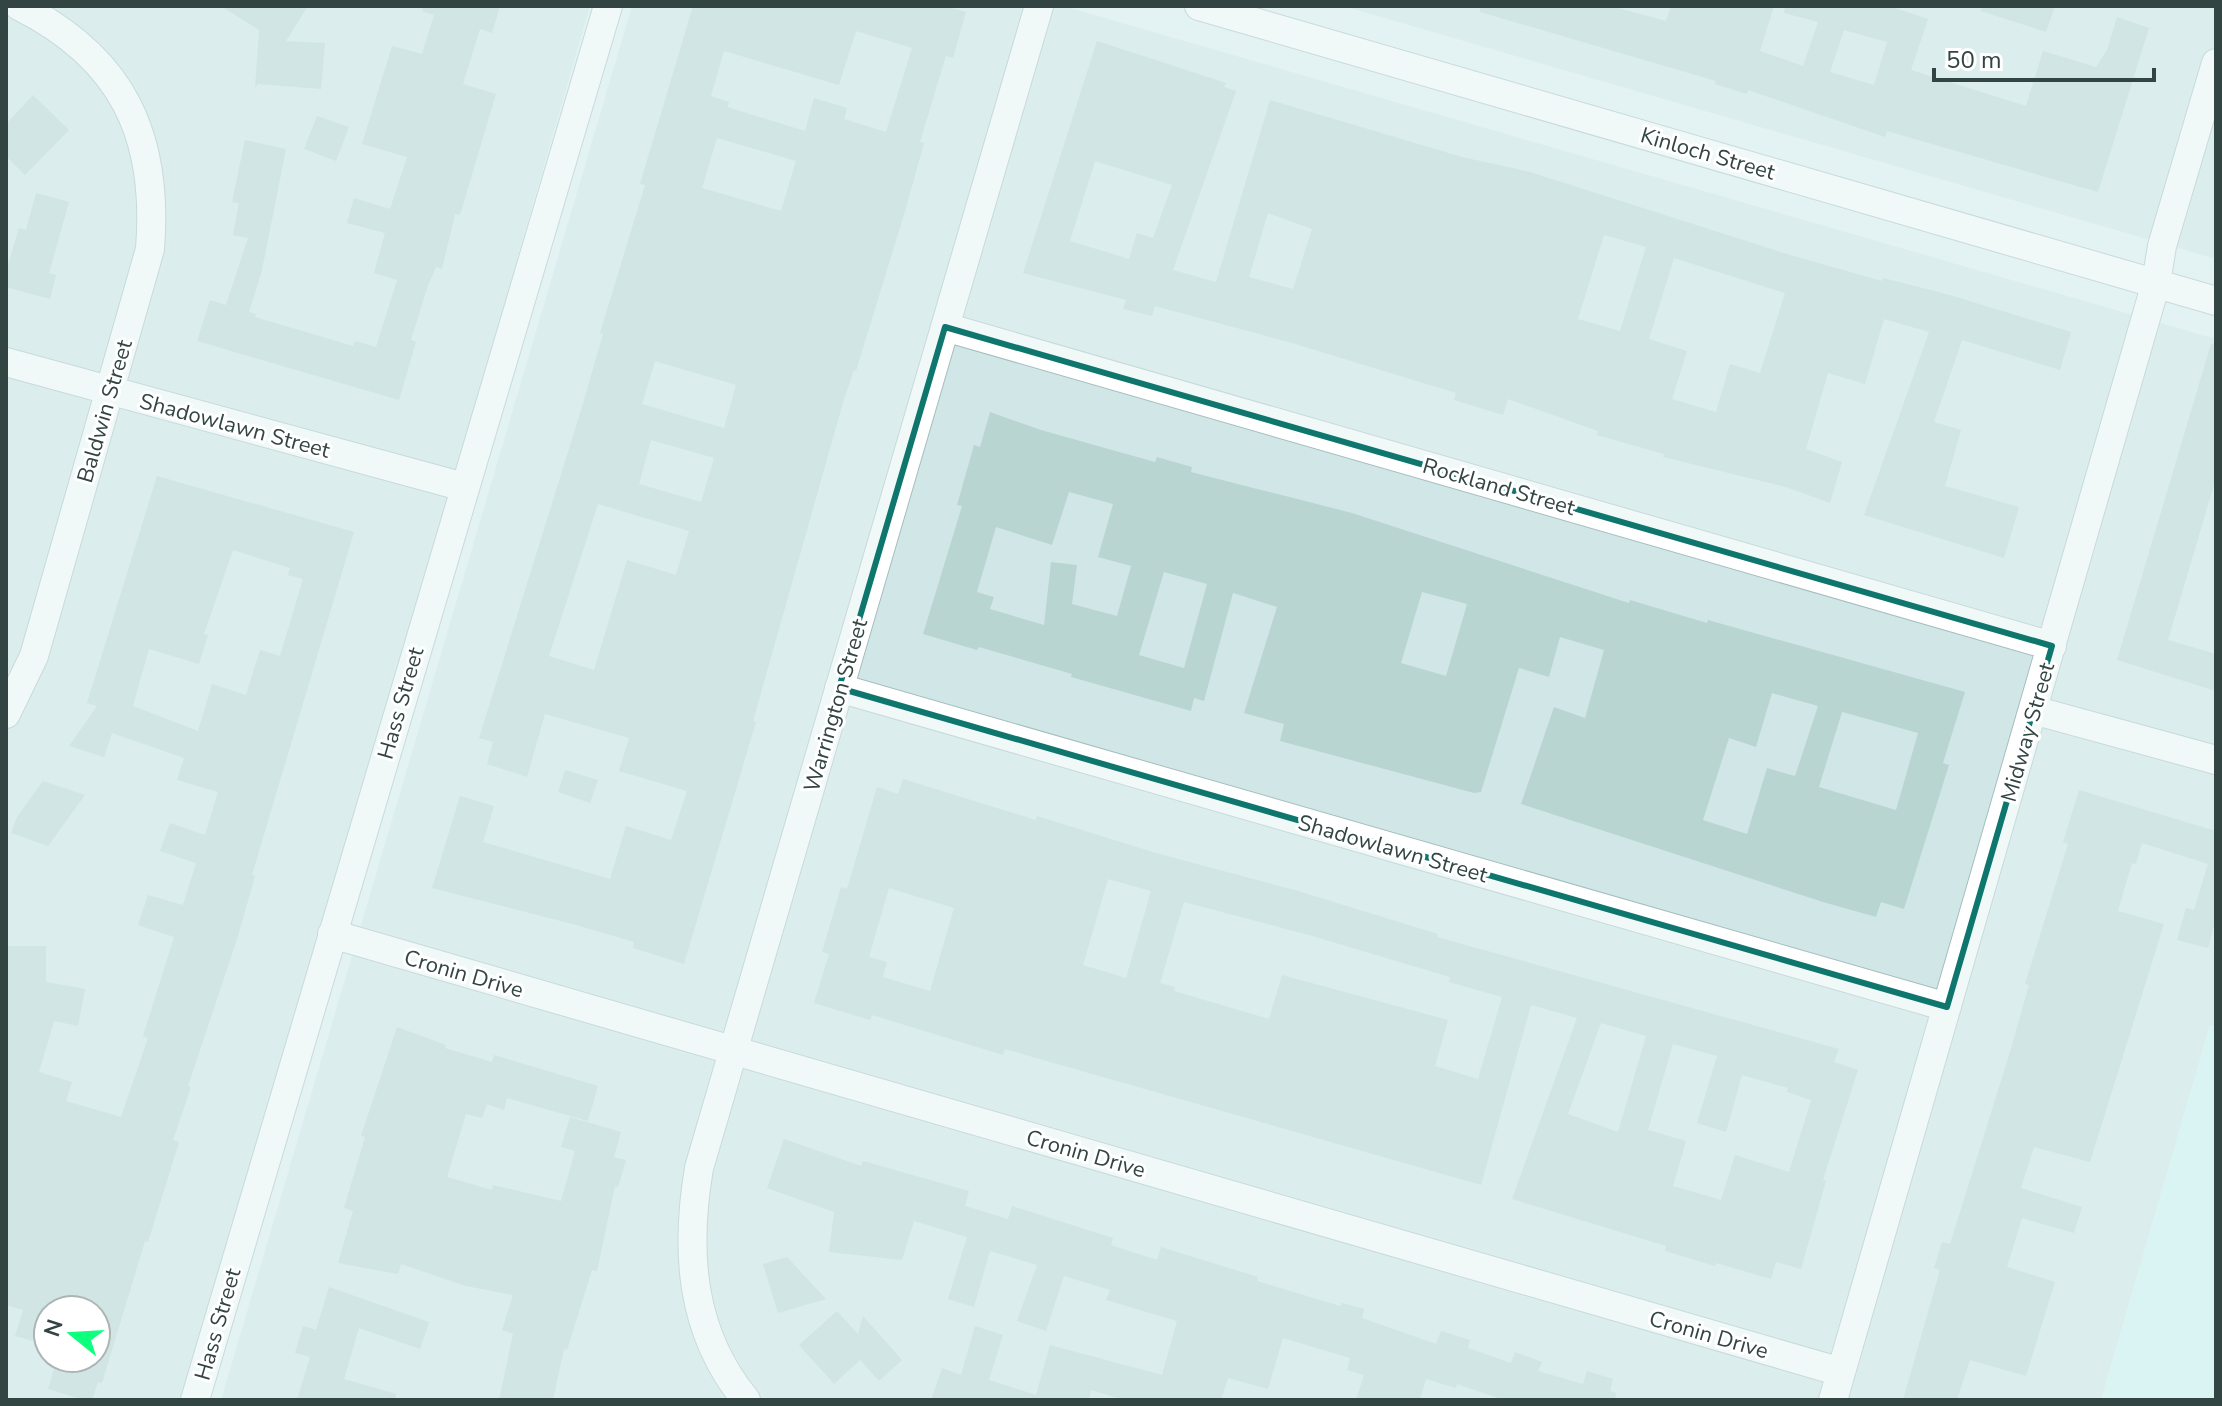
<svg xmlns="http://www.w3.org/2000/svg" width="2222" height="1406" viewBox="0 0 2222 1406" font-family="'Nunito Sans',sans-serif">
<rect width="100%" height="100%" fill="#e3f2f3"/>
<!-- residential -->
<path fill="#d1e7e7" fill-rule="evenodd" d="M 6,6 L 590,6 L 189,1400 L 6,1400 ZM 48,1310 L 96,1310 L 96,1358 L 48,1358 Z
M 632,6 L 1063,6 L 2216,339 L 2216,1027 L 2210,1025 L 2101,1400 L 221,1400 Z
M 1343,6 L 2216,6 L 2216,259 Z"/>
<!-- commercial -->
<path fill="#ccf6f2" d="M 2210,1025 L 2216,1027 L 2216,1400 L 2101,1400 Z"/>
<!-- building -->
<path fill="#b8d5d2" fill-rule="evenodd" d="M 221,6 L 308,6 L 286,41 L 325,43 L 321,89 L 258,84 L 255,88 L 259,30 Z
M 423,6 L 500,6 L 492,33 L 480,29 L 463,84 L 496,94 L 460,215 L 455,214 L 442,269 L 436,267 L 427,288 L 411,340 L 416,342 L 399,400 L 197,341 L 210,300 L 226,305 L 248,238 L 233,235 L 239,203 L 232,202 L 245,140 L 286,149 L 262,270 L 249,312 L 256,314 L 255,317 L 353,346 L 355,341 L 376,347 L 397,280 L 374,273 L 385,233 L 347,223 L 354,198 L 390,209 L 407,157 L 362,144 L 392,46 L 422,54 L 434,15 L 422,11 Z
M 693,6 L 944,6 L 966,12 L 953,58 L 946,56 L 920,142 L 924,143 L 906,208 L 856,371 L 854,370 L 844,399 L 753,721 L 756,722 L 684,964 L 633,948 L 634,942 L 573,924 L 432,888 L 460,796 L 494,806 L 483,842 L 610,879 L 626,826 L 671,840 L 687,791 L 619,771 L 629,738 L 545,714 L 527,777 L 487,764 L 493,742 L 479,738 L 582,407 L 603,334 L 600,333 L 645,185 L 640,184 ZM 856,31 L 912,48 L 886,132 L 844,119 L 847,108 L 814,98 L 805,131 L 727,107 L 729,102 L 711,96 L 724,51 L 839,85 ZM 717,138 L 796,161 L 781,211 L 702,188 ZM 655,361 L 736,385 L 724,428 L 642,404 ZM 651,440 L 714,458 L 701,502 L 639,484 ZM 598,504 L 689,531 L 676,575 L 627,560 L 594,670 L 549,656 Z
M 1480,6 L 1611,6 L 1666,21 L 1671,6 L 1774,6 L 1760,51 L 1803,66 L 1818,22 L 1784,13 L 1785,6 L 1889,6 L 1928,19 L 1911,70 L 2026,106 L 2043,51 L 2096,67 L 2107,50 L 2117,17 L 2149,28 L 2098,192 L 1887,131 L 1885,137 L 1748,90 L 1747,94 L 1715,84 L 1716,81 L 1480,12 ZM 1844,30 L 1887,42 L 1874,85 L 1830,72 Z
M 1982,6 L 2055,6 L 2046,32 L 1981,11 Z
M 1097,41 L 1226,83 L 1224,87 L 1236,91 L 1173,270 L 1216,282 L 1270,100 L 1462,157 L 1530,172 L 1790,255 L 1882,281 L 1883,278 L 1950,295 L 2071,332 L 2060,370 L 1962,340 L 1934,422 L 1961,430 L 1945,486 L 2019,507 L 2004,558 L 1864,515 L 1929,332 L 1884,319 L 1865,384 L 1828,373 L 1806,449 L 1842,462 L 1830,503 L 1786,487 L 1663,457 L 1664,454 L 1597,435 L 1598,431 L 1508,399 L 1503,415 L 1454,400 L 1456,393 L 1292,343 L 1155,306 L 1152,316 L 1123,309 L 1126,300 L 1023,273 ZM 1095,161 L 1172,185 L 1153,238 L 1137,233 L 1129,259 L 1070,241 ZM 1268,213 L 1312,229 L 1293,289 L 1249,277 ZM 1604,235 L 1646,247 L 1620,331 L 1578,319 ZM 1674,258 L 1785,293 L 1760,373 L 1730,364 L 1716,412 L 1672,399 L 1687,351 L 1649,339 Z
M 33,95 L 69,130 L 25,175 L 6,156 L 6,124 Z
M 317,116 L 349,127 L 336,161 L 304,149 Z
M 36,193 L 69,202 L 49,273 L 56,275 L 50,299 L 6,287 L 6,272 L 19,228 L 26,230 Z
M 2211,344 L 2216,345 L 2216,478 L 2168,640 L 2216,654 L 2216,691 L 2117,660 Z
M 990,412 L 1041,430 L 1155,462 L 1157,457 L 1192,467 L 1191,472 L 1352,513 L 1629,603 L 1630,600 L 1707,623 L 1708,620 L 1965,692 L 1943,763 L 1949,765 L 1904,909 L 1881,902 L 1876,917 L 1823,902 L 1521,804 L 1554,707 L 1585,718 L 1604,650 L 1560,637 L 1549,677 L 1519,668 L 1481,792 L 1474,793 L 1280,741 L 1284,724 L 1244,713 L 1277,607 L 1233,593 L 1204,701 L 1194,698 L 1191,711 L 1071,677 L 1072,674 L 979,647 L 977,650 L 923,634 L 962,506 L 957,505 L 974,445 L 980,447 ZM 1069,492 L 1113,504 L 1098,557 L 1131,566 L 1117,616 L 1072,604 L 1077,565 L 1051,562 L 1044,625 L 990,609 L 994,597 L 977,592 L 996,527 L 1052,545 ZM 1164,572 L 1207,584 L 1184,668 L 1139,655 ZM 1422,592 L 1467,604 L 1446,676 L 1401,663 ZM 1772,693 L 1818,706 L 1795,776 L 1767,768 L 1747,834 L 1703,820 L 1729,738 L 1756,747 ZM 1842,712 L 1918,733 L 1896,810 L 1819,787 Z
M 157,476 L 354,532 L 252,875 L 255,876 L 238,936 L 188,1086 L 191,1087 L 173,1140 L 179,1142 L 148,1242 L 145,1241 L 102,1383 L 98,1382 L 92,1400 L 84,1400 L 48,1389 L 57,1358 L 96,1358 L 96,1310 L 48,1310 L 48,1345 L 15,1336 L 23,1310 L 6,1305 L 6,946 L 46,946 L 46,982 L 85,989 L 78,1026 L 54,1021 L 39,1072 L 72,1082 L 66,1101 L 121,1117 L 148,1038 L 143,1036 L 174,937 L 138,925 L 148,895 L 183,905 L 196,863 L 160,851 L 170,823 L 205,835 L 218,792 L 177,780 L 184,758 L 112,733 L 104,757 L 69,746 L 97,706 L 87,703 ZM 233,550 L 290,568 L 288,575 L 303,579 L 280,656 L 260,650 L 246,695 L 212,684 L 198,731 L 133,706 L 149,649 L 199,664 L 208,635 L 204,634 Z
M 565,770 L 598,780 L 590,803 L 558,792 Z
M 903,779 L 1036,820 L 1037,816 L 1156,853 L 1298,891 L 1438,934 L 1437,937 L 1839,1049 L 1834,1062 L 1858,1070 L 1823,1180 L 1826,1181 L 1801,1269 L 1776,1262 L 1771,1279 L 1716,1263 L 1715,1266 L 1665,1251 L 1666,1246 L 1512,1199 L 1577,1018 L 1531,1005 L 1481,1185 L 1005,1049 L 1003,1055 L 872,1015 L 870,1020 L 814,1003 L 829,954 L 822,952 L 841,887 L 847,889 L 877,787 L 898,794 ZM 1108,879 L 1151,891 L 1126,978 L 1083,965 ZM 889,888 L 954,908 L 930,991 L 883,977 L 887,962 L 869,957 ZM 1184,902 L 1309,935 L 1450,977 L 1449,982 L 1502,997 L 1478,1079 L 1435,1066 L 1448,1020 L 1282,975 L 1269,1019 L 1174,991 L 1175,987 L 1160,983 ZM 1601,1023 L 1646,1036 L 1618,1132 L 1568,1114 ZM 1673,1044 L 1717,1056 L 1697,1123 L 1726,1132 L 1742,1075 L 1788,1088 L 1787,1092 L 1811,1100 L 1789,1172 L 1735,1155 L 1721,1200 L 1673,1186 L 1686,1141 L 1648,1130 Z
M 43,781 L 85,795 L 48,846 L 11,833 L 17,817 Z
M 2079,790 L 2216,831 L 2216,917 L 2208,948 L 2177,940 L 2186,908 L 2194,910 L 2208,864 L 2142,843 L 2136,864 L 2132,863 L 2118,911 L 2164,924 L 2090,1162 L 2034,1147 L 2021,1188 L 2082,1207 L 2074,1233 L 2022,1218 L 2007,1267 L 2055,1282 L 2026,1376 L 1970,1360 L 1957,1400 L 1903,1400 L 1940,1270 L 1934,1268 L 1942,1242 L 1950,1244 L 2010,1052 L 2029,985 L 2025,984 L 2068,844 L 2063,842 Z
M 397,1027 L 446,1045 L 445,1048 L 492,1062 L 494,1055 L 598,1086 L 588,1121 L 507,1098 L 504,1110 L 487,1104 L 482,1118 L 466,1114 L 447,1177 L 492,1190 L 493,1185 L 561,1201 L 575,1151 L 561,1147 L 570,1117 L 621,1132 L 614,1157 L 626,1160 L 618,1187 L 615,1186 L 597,1271 L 592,1270 L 567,1350 L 564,1349 L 553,1400 L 499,1400 L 513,1334 L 502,1330 L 513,1295 L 466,1286 L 401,1264 L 398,1274 L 338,1263 L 353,1211 L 344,1208 L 365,1137 L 361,1136 Z
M 784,1139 L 861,1166 L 863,1161 L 969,1191 L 965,1206 L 1008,1219 L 1012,1206 L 1113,1238 L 1111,1245 L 1157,1260 L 1161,1247 L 1258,1277 L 1257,1281 L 1340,1306 L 1342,1303 L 1364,1309 L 1362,1318 L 1436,1344 L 1441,1331 L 1470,1340 L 1468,1348 L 1511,1363 L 1515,1352 L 1542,1362 L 1538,1371 L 1583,1384 L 1587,1371 L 1613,1379 L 1610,1391 L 1616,1393 L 1615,1400 L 1504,1400 L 1457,1384 L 1456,1388 L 1426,1379 L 1420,1400 L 1356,1400 L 1364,1375 L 1347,1370 L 1350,1358 L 1283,1338 L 1268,1389 L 1228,1378 L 1221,1400 L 1124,1400 L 1091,1390 L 1089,1400 L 931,1400 L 942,1368 L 961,1375 L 975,1326 L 1003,1335 L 989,1380 L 1036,1395 L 1050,1345 L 1162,1375 L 1177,1321 L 1106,1300 L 1110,1290 L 1064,1276 L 1046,1331 L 1017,1321 L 1037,1265 L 990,1251 L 974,1307 L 948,1299 L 967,1237 L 914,1221 L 902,1260 L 829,1252 L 834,1212 L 767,1188 Z
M 787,1257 L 826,1299 L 778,1313 L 763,1264 Z
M 329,1287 L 429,1322 L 420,1349 L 359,1328 L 344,1379 L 396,1394 L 395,1400 L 297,1400 L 310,1357 L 295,1353 L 303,1326 L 316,1330 Z
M 837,1311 L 858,1334 L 863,1316 L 902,1360 L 879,1381 L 860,1360 L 834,1384 L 799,1345 Z"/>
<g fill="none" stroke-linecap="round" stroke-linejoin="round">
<!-- minor casing -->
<g stroke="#a5bebd" stroke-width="30">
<path id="minor" d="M 1199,6 L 2216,301
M 945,327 L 2052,646
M 6,362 L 464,487
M 839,688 L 1947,1007
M 2033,710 L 2216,760
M 6,714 L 34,656 L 150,249 C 159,136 123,58 19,6
M 332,934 L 1841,1372
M 195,1400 L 608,6
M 746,1400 C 690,1332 685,1251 699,1168 L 1039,6
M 1833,1400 L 2156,283 L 2162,246 L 2216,63"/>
</g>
<!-- minor -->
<use href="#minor" stroke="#fff" stroke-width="28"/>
</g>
<!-- marked area -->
<path d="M0 0H2222V1406H0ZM 945,327 L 2052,646 L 1947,1007 L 839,688 Z" fill="#e3f2f3" fill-opacity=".55" fill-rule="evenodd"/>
<path fill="none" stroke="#0f766e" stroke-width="6" stroke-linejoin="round" d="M 945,327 L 2052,646 L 1947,1007 L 839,688 Z"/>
<g text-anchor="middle" stroke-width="6" stroke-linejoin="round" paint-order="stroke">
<!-- street labels -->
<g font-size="22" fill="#334543" stroke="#fff">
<text transform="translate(1708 153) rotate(16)" y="8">Kinloch Street</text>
<text transform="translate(104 411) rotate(-74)" y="8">Baldwin Street</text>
<text transform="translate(235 425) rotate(15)" y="8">Shadowlawn Street</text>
<text transform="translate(1499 486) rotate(16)" y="8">Rockland Street</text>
<text transform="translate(400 703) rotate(-74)" y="8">Hass Street</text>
<text transform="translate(835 705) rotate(-74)" y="8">Warrington Street</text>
<text transform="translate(2027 732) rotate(-74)" y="8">Midway Street</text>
<text transform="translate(1393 848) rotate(16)" y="8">Shadowlawn Street</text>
<text transform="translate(464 973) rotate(16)" y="8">Cronin Drive</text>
<text transform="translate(1086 1153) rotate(16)" y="8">Cronin Drive</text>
<text transform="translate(217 1324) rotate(-74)" y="8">Hass Street</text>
<text transform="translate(1709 1334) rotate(16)" y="8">Cronin Drive</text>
</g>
</g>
<!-- border -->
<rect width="2222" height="1406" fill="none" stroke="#334543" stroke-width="16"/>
<!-- north arrow -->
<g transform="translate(72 1334) rotate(288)"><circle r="38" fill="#ffffff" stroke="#adb5b4" stroke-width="2"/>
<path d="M0-6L14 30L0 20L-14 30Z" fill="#0dff7e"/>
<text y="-12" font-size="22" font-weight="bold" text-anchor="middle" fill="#334543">N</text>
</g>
<!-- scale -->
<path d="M1934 68v12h220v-12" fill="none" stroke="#334543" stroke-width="4"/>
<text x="1946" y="68" font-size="24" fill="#334543" stroke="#ffffff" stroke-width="6" paint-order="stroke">50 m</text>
</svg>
